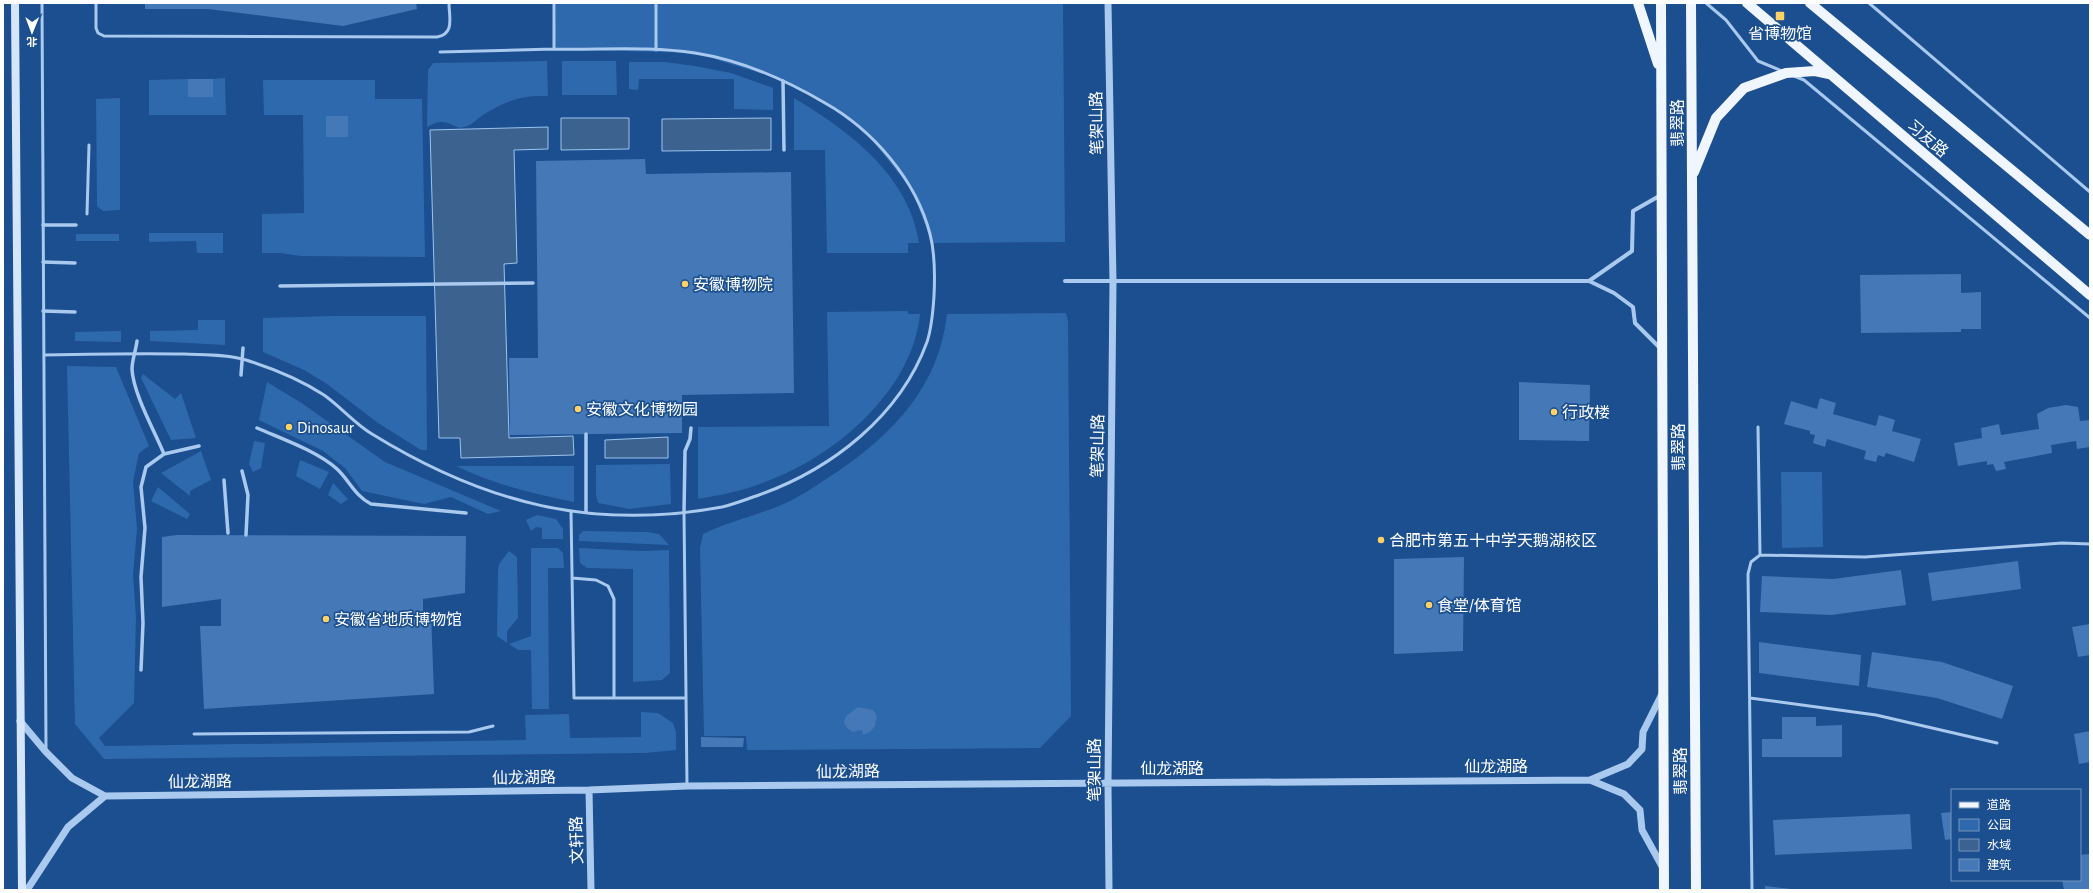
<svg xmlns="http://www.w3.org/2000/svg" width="2093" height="893" viewBox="0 0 2093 893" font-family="'Alegreya Sans','Noto Sans SC',sans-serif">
<rect width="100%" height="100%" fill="#1b4f8f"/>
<!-- green -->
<path fill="#2e69ad" d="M 556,3 L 1063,3 L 1065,242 L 932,243 L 912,190 L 868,135 L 827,104 L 770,76 L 695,53 L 554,49 Z
M 547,61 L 548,96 C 523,95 508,100 486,113 C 476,119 473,126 460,128 C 446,123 443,118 427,127 L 428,70 L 433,63 Z
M 562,61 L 616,61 L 617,95 L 562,95 Z
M 629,62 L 665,62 L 695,66 L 731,73 L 773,88 L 773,110 L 734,109 L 734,79 L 639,79 L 638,90 L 629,89 Z
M 225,78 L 226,115 L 149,115 L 149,80 L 188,79 L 188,97 L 212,97 L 213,79 Z
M 263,80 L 375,80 L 375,99 L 422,99 L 425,257 L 301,256 L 280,253 L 262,253 L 262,214 L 304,213 L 303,115 L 264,115 Z
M 120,98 L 120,210 L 103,211 L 97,206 L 96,99 Z
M 794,98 C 849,131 909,175 919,243 L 908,243 L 908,253 L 827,253 L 825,150 L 794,150 Z
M 149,233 L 223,233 L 223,253 L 197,253 L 196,241 L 149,242 Z
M 76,234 L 119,234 L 119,241 L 76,241 Z
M 908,311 L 908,314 L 920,314 C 912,392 834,457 765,482 C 743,491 720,495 698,499 L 698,427 L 829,426 L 827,312 Z
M 1066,313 L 1068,321 L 1071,716 L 1040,748 L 747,750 L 746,736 L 704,736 L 700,548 L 703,534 C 730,521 760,515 788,502 C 805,494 821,482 837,472 C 894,433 939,386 947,314 Z
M 332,316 L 426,316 L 427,450 L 421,450 L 378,423 L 327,384 L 304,370 L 263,352 L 263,318 Z
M 198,320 L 225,320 L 225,345 L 150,341 L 150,331 L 198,330 Z
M 121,331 L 121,342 L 75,341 L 75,332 Z
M 67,366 L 116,367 L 149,446 L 139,453 L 133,482 L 137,529 L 133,575 L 136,617 L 134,703 L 99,738 L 105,746 L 526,740 L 525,715 L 569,714 L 570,738 L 641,737 L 641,712 L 658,713 L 673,723 L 676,732 L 676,750 L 645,753 L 104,759 L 75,724 Z
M 143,374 L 175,399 L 181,393 L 196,438 L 171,440 L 141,378 Z
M 267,382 L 303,404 L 385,462 L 501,511 L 488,514 L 451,497 L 424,504 L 362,491 L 345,468 L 323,451 L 259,420 Z
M 254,441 L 265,443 L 261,468 L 253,472 L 249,464 Z
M 201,451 L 211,480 L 190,491 L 190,496 L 161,473 Z
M 300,460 L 329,472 L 320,489 L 296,476 Z
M 670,464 L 671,504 L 629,509 L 598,503 L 596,495 L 596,465 Z
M 456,466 L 574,466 L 574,502 C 533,494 493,484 456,466 Z
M 1781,472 L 1822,472 L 1823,547 L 1782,548 Z
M 333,483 L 348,499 L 341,504 L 328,495 Z
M 158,487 L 190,514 L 187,519 L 151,501 Z
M 537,515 L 556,519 L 563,529 L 563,539 L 542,539 L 542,528 L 536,527 L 531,531 L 526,520 Z
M 583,531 L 647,532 L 659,534 L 669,545 L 579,541 L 579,535 Z
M 531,548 L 558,548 L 563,553 L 564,568 L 548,568 L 549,709 L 532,709 L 531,650 L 518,650 L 509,644 L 531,636 Z
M 579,548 L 641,551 L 669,550 L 670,673 L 662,680 L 633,682 L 633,569 L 587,568 L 580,563 Z
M 509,551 L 517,557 L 518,618 L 507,631 L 507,643 L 497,636 L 498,571 L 499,564 Z"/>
<!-- water -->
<path fill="#3c6290" stroke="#9cc4f0" d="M 561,118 L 629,118 L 629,149 L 561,150 Z
M 771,118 L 771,150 L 662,151 L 662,119 Z
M 548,127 L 548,149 L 514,150 L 517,263 L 504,264 L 509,438 L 573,436 L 574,455 L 461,458 L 460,438 L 439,438 L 430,130 Z
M 668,437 L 668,458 L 605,458 L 605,440 Z"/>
<!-- building -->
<path fill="#4478b7" d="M 145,3 L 416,3 L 417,9 L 343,26 L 208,9 L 145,9 Z
M 188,79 L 213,79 L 213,97 L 188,97 Z
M 326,116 L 348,116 L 348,137 L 326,137 Z
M 645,159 L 646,174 L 791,172 L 794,393 L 682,395 L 682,433 L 510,435 L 509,358 L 538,358 L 536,161 Z
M 1961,274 L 1961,293 L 1981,292 L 1981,329 L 1961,329 L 1961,332 L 1861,333 L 1860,275 Z
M 1519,382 L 1590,385 L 1589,441 L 1519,440 Z
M 1820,398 L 1836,403 L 1833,414 L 1876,426 L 1879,415 L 1895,420 L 1892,431 L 1921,439 L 1914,462 L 1886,453 L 1884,457 L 1878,455 L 1876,462 L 1864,459 L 1866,451 L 1827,439 L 1825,447 L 1813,443 L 1815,435 L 1810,434 L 1810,431 L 1784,424 L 1791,401 L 1817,409 Z
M 2066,405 L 2078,407 L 2080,421 L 2090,420 L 2090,447 L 2077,449 L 2076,441 L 2051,445 L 2052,453 L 2004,462 L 2006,469 L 1996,471 L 1993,464 L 1987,465 L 1987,461 L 1958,466 L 1954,443 L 1982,438 L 1981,428 L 1999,424 L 2001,435 L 2039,429 L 2037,414 L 2048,408 Z
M 177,535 L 466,536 L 465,593 L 423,599 L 423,612 L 431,613 L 434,694 L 204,709 L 200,626 L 221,626 L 221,599 L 162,607 L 162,537 Z
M 1464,557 L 1463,651 L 1394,654 L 1394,559 Z
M 2018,561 L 2021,589 L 1932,601 L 1928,573 Z
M 1901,570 L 1906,605 L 1831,615 L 1760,612 L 1762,576 L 1833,579 Z
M 2090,624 L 2090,655 L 2078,657 L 2072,627 Z
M 1759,642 L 1861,655 L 1859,686 L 1759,673 Z
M 1872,652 L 1942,662 L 2013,686 L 2002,719 L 1937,698 L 1867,687 Z
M 858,707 L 873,710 L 877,716 L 875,726 L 870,732 L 863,735 L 862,730 L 853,732 L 847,728 L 844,723 L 846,716 Z
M 1782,717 L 1816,717 L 1816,726 L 1842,725 L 1842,757 L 1762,757 L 1762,739 L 1782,739 Z
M 2090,731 L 2090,762 L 2079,764 L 2074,734 Z
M 701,737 L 744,738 L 743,747 L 701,747 Z
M 1952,812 L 1952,839 L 1945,840 L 1941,813 Z
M 1910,814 L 1912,849 L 1775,855 L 1773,820 Z
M 2090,854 L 2090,889 L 2064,890 L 2062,880 L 2080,880 L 2080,855 Z
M 1765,886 L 1791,889 L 1791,890 L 1765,890 Z"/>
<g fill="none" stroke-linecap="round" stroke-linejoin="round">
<!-- service -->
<path stroke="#a9c9ee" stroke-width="3" d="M 42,3 L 46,748
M 96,3 L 96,28 L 98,33 L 104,36 L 437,37 C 455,34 449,17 449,3
M 656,3 L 656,50
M 1706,3 L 1726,20 L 1758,61 L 1782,71
M 1869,3 L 2090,192
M 440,52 L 554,49
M 1794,76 L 1804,80 L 2090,318
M 87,214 L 89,145
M 44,355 C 90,354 137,353 184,354 C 204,355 227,354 246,360 C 272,368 301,380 324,395 C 341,407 355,424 372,434 C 484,503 592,531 722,507 C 735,504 747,499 759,495 C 832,469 900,416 927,342 C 932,327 933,311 934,296 C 935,276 935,253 930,234 C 916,180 873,130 825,103 C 786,80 740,60 695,53 C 649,46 601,50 554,49 L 554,3
M 1758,427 L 1760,555
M 571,511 L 574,698 L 686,698
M 684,513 L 687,786
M 572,578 L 596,580 L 608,586 L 614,599 L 614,698
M 1750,698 L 1876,715 L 1997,743
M 194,734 L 469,732 L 493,726
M 1752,890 L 1748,574 L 1751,562 L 1760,555 L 1865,557 L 2062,543 L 2090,544"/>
<!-- pedestrian -->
<path stroke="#a9c9ee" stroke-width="3.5" d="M 783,81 L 784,150
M 43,225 L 76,225
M 43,262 L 75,263
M 280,286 L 533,283
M 43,311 L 75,312
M 137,341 C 136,350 132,360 132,369 C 133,393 154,430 164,454
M 241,375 L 243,348
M 257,428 C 282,439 317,451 337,469 C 349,480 355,496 371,504 L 466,513
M 242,471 L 248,495 L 246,535
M 224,480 L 228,533
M 586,512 L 586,434
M 684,513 L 685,451 L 690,439 L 691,428
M 141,670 L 143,623 L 141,577 L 145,528 L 141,487 L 146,467 L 164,454 L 199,446"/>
<!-- minor -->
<path stroke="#a9c9ee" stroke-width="4" d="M 1065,281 L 1589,281
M 1661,349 L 1635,323 L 1633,307 L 1614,293 L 1589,281 L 1632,251 L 1633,211 L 1661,195"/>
<!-- tertiary -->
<path stroke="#a9c9ee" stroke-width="7" d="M 1108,3 L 1113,282 L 1108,782 L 1109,890
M 1662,694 L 1643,732 L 1642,749 L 1628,764 L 1590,780 L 1624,794 L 1640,810 L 1642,830 L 1663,868
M 20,721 L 46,752 L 72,778 L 105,796 L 68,827 L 27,890
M 589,790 L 591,890
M 105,796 L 589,790 L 687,786 L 1590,780"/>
<!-- secondary -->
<path stroke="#d6e6fa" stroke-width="8" d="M 15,3 L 22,890"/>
<!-- primary -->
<path stroke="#f0f6ff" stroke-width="10" d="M 1638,3 L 1658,64
M 1661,3 L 1664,890
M 1691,3 L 1696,890
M 1747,3 L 2090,295
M 1810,3 L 2090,235
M 1694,172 L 1716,118 L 1744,88 L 1786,73 L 1815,71 L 1829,74"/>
</g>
<!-- markers -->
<g fill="#ffd166" stroke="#1b4f8f" stroke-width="1.5">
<rect x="1775" y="11" width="10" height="10" rx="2"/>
<circle cx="685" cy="284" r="4"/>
<circle cx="578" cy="409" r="4"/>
<circle cx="1554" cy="412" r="4"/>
<circle cx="289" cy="427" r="4"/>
<circle cx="1381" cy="540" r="4"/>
<circle cx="1429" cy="605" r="4"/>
<circle cx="326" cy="619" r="4"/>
</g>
<g text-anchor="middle" stroke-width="3.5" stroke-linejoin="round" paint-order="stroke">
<!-- poi labels -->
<g font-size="16" fill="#fff" stroke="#1b4f8f" text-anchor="start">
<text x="1780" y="39" text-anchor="middle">省博物馆</text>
<text x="693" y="290">安徽博物院</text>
<text x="586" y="415">安徽文化博物园</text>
<text x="1562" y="418">行政楼</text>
<text x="297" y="433">Dinosaur</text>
<text x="1389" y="546">合肥市第五十中学天鹅湖校区</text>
<text x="1437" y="611">食堂/体育馆</text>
<text x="334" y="625">安徽省地质博物馆</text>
</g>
<!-- street labels -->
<g font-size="16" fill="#fff" stroke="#1b4f8f">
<text transform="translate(1096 123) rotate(-91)" y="6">笔架山路</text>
<text transform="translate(1677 123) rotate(-90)" y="6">翡翠路</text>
<text transform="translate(1928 138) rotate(40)" y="6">习友路</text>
<text transform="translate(1097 446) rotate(-89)" y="6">笔架山路</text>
<text transform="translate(1678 447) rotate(-90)" y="6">翡翠路</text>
<text x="1496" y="772">仙龙湖路</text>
<text x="1172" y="774">仙龙湖路</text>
<text transform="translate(1094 770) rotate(-90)" y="6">笔架山路</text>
<text transform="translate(848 771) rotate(-1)" y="6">仙龙湖路</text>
<text transform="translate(1680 771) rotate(-90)" y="6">翡翠路</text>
<text transform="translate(524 777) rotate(-1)" y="6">仙龙湖路</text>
<text transform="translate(200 781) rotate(-1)" y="6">仙龙湖路</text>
<text transform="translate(576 840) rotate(-91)" y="6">文轩路</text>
</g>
</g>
<!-- border -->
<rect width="2093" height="893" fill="none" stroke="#ffffff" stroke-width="8"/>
<!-- legend -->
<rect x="1951" y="789" width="130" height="92" fill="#1b4f8f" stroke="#7695bc"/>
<rect x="1959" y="802" width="20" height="6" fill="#f0f6ff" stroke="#7695bc"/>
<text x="1987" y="809" font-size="12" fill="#ffffff">道路</text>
<rect x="1959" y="819" width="20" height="12" fill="#2e69ad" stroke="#7695bc"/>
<text x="1987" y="829" font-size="12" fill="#ffffff">公园</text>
<rect x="1959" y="839" width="20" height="12" fill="#3c6290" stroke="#7695bc"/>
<text x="1987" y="849" font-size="12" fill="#ffffff">水域</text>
<rect x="1959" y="859" width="20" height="12" fill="#4478b7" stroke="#7695bc"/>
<text x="1987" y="869" font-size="12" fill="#ffffff">建筑</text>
<!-- north arrow -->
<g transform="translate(32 32) rotate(181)" stroke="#1b4f8f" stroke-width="3" paint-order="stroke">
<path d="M0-3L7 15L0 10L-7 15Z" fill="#ffffff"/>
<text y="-6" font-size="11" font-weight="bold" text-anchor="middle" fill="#ffffff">北</text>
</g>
</svg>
